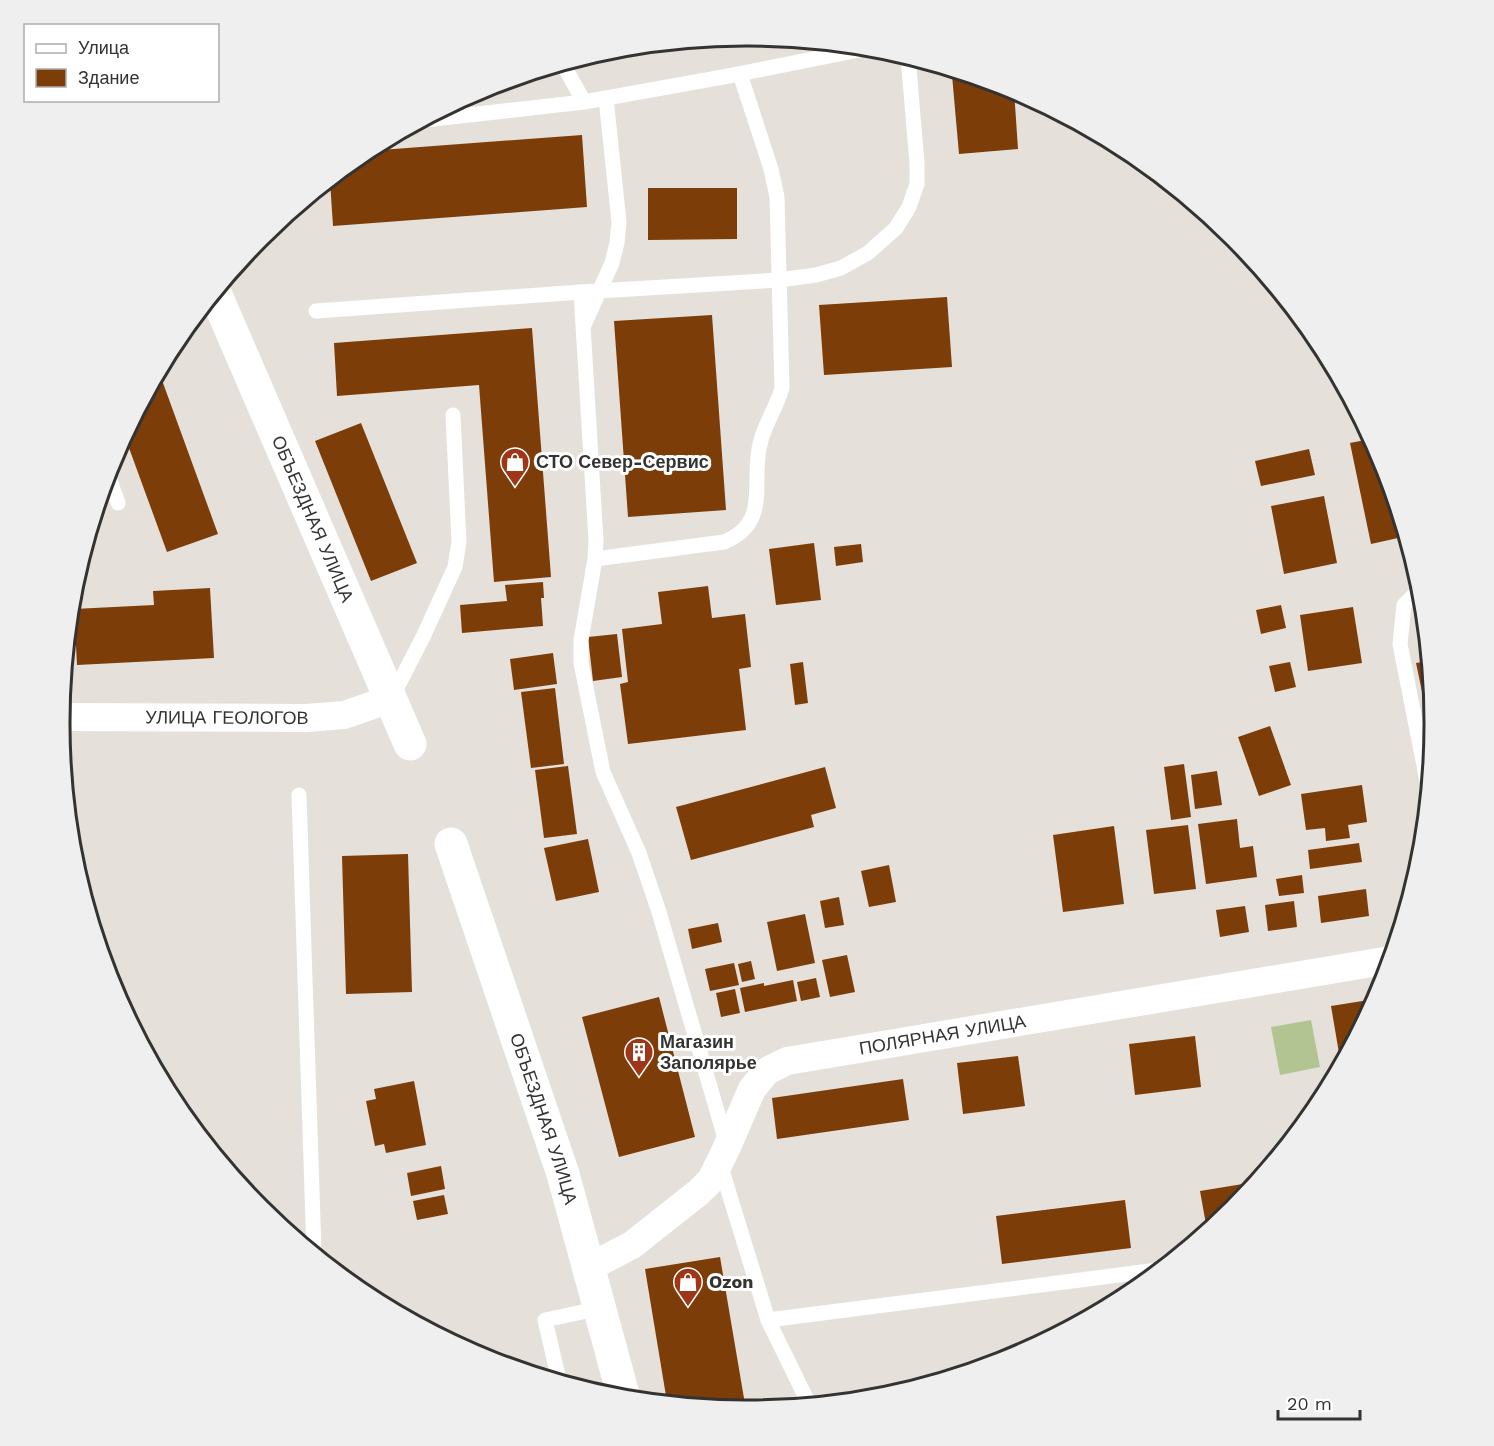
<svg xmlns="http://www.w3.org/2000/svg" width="1494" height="1446" viewBox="0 0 1494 1446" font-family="'Work Sans',sans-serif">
<rect width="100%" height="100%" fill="#e5e0da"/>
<!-- green -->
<path fill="#b3c493" d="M 1311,1020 L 1320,1067 L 1280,1075 L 1271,1027 Z"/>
<!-- building -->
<path fill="#7c3d08" d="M 963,74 L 1014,90 L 1018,149 L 959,154 L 952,75 Z
M 582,135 L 587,207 L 333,226 L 330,181 L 367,151 Z
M 648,188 L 737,188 L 737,239 L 648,240 Z
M 947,297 L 952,367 L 824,375 L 819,305 Z
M 712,315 L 726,510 L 628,517 L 614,321 Z
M 532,328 L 551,577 L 494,582 L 479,385 L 337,396 L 334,343 Z
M 159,372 L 218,534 L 167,552 L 125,437 Z
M 361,423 L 417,563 L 371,581 L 315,441 Z
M 1370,439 L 1381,459 L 1398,538 L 1371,544 L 1350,443 Z
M 1309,449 L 1315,475 L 1261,486 L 1255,461 Z
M 1324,496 L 1337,563 L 1284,574 L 1271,506 Z
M 88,540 L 88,568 L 80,568 Z
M 814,543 L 821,600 L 776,605 L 769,549 Z
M 861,544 L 863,562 L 836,566 L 834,547 Z
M 543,582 L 544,598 L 541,598 L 543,626 L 462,633 L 460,605 L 507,601 L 505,585 Z
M 708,586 L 712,618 L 745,614 L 751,667 L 739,669 L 746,730 L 628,744 L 620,684 L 628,682 L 622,629 L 662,624 L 658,592 Z
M 210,588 L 214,658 L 77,665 L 74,609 L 154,605 L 153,591 Z
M 1281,605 L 1286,628 L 1261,634 L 1256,610 Z
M 1353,607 L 1362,663 L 1308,671 L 1300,615 Z
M 617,634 L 622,677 L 593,681 L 588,637 Z
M 553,653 L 557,684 L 514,690 L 510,659 Z
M 1428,661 L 1434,723 L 1429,725 L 1416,663 Z
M 803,662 L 808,703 L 795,705 L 790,664 Z
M 1290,662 L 1296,687 L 1275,692 L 1269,666 Z
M 555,688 L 564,764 L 531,768 L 521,692 Z
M 1270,726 L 1291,785 L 1259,796 L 1238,737 Z
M 1184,764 L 1191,817 L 1171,820 L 1164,767 Z
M 568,766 L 577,834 L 544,838 L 535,770 Z
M 825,767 L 836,808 L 811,815 L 814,827 L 691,860 L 676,807 Z
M 1217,771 L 1222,805 L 1195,809 L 1191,775 Z
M 1362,785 L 1367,822 L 1348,825 L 1350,838 L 1326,841 L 1325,828 L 1306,830 L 1301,794 Z
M 1237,819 L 1240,848 L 1253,846 L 1257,877 L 1206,884 L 1198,824 Z
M 1188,825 L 1196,889 L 1154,894 L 1146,830 Z
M 1114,826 L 1124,904 L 1063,912 L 1053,835 Z
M 588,839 L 599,892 L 556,901 L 544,848 Z
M 1359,843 L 1362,862 L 1310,869 L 1308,850 Z
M 408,854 L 412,992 L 346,994 L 342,856 Z
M 889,865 L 896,902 L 869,907 L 861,871 Z
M 1302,875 L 1304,893 L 1279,896 L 1276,879 Z
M 1366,889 L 1369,916 L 1321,923 L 1318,896 Z
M 839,897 L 844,925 L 825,928 L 820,901 Z
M 1294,901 L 1297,927 L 1268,931 L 1265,905 Z
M 1245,906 L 1249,932 L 1220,937 L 1216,910 Z
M 805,914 L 815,963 L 777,971 L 767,922 Z
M 718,923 L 722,942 L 692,949 L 688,929 Z
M 847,955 L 855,992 L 830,997 L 822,960 Z
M 751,961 L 755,979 L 742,982 L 738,964 Z
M 734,963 L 739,985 L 710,991 L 705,969 Z
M 816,978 L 820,997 L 801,1001 L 797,982 Z
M 793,980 L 797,1001 L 745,1012 L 740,988 L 764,983 L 764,986 Z
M 735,989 L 740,1013 L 721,1017 L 716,993 Z
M 659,997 L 695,1137 L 619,1157 L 582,1017 Z
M 1375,999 L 1343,1059 L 1340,1059 L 1331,1006 Z
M 1195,1036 L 1201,1087 L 1135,1095 L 1129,1044 Z
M 1018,1056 L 1025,1106 L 963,1114 L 957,1063 Z
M 903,1079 L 909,1120 L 777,1139 L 772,1098 Z
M 414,1081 L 426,1145 L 386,1153 L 384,1144 L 375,1146 L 366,1101 L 376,1099 L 374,1089 Z
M 441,1166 L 445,1189 L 411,1196 L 407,1173 Z
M 1255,1182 L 1233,1209 L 1207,1230 L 1200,1191 Z
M 444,1195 L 448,1214 L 417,1220 L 413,1201 Z
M 1125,1200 L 1131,1248 L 1002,1264 L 996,1216 Z
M 720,1257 L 746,1410 L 667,1402 L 645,1269 Z
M 1027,1349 L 1010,1358 L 999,1361 L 998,1354 Z"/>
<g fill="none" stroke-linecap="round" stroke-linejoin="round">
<!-- lane -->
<path stroke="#fff" stroke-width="15" d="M 563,64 L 584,102
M 425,120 L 584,102 L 723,77 L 869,48
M 581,292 L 779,280 L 816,275 L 841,268 L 868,253 L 896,228 L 909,207 L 917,184 L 917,163 L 908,57
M 316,311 L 581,292 L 596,541 L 595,559 L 581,640 L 581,663 L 603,772 L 639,853 L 659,912 L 727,1145
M 584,325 L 612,263 L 617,243 L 619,222 L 606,98
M 108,475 L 118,503
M 595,559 L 724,542 C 773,522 749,480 761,440 C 766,422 777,406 782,388 L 777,197 L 771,169 L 740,74
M 1421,590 L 1415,594 L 1404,605 L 1400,644 L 1428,786
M 391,699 L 423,637 L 455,567 L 459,542 L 453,415
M 299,795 L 314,1252
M 720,1164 L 768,1320 L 1158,1270
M 768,1320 L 809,1404
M 559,1380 L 545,1320 L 601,1308"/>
<!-- street -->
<g stroke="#fff" stroke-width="28">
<path id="s1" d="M 61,717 L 307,718 L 344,715 L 391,699"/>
<path id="s2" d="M 590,1267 L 632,1245 L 699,1192 L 711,1180 L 727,1147 L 752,1089 L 767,1071 L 787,1061 L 1390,960"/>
</g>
<!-- secondary -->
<g stroke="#fff" stroke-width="33">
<path id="s3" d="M 215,293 L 410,744"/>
<path id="s4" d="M 451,844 L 563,1174 L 624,1398"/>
</g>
</g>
<!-- icons -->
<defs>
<g id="shop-pin" transform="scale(1.5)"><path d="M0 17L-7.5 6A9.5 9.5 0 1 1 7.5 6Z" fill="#9e3617" stroke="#fff"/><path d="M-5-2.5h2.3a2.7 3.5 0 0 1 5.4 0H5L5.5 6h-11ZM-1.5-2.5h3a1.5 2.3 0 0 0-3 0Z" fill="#fff"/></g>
<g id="building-pin" transform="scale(1.5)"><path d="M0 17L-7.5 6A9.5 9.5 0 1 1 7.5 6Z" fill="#9e3617" stroke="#fff"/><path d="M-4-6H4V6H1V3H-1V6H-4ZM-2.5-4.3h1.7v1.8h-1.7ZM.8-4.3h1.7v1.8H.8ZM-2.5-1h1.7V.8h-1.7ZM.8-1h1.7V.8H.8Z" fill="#fff"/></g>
</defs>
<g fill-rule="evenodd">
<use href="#shop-pin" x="515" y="462"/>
<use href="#building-pin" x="639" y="1052"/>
<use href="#shop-pin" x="688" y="1282"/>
</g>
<g text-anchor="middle" stroke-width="6" stroke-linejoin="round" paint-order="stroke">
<!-- poi labels -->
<g font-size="18" font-weight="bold" fill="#353331" stroke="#fff" text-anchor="start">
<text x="536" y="468">СТО Север-Сервис</text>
<text x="660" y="1048">Магазин<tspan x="660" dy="21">Заполярье</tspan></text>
<text x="709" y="1288">Ozon</text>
</g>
<!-- street labels -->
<g font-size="18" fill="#353331" stroke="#fff">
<text dy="6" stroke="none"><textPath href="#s3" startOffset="246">ОБЪЕЗДНАЯ УЛИЦА</textPath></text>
<text dy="6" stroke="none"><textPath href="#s1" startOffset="166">УЛИЦА ГЕОЛОГОВ</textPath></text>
<text dy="6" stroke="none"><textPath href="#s2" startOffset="453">ПОЛЯРНАЯ УЛИЦА</textPath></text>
<text dy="6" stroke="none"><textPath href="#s4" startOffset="290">ОБЪЕЗДНАЯ УЛИЦА</textPath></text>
</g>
</g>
<!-- crop -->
<path d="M0 0H1494V1446H0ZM746 46H748A676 676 0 0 1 1424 722V724A676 676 0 0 1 748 1400H746A676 676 0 0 1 70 724V722A676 676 0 0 1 746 46Z" fill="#efefef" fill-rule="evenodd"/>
<path fill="none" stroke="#353331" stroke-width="3" d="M746 46H748A676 676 0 0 1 1424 722V724A676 676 0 0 1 748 1400H746A676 676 0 0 1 70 724V722A676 676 0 0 1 746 46Z"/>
<!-- legend -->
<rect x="24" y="24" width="195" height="78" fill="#ffffff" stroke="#aeadad" stroke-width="1.5"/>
<rect x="36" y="44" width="30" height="9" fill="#ffffff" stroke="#aeadad" stroke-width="1.5"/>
<text x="78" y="54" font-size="18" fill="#353331">Улица</text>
<rect x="36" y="69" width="30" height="18" fill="#7c3d08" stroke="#aeadad" stroke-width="1.5"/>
<text x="78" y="84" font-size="18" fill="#353331">Здание</text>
<!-- scale -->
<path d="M1278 1410v9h82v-9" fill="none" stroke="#353331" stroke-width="3"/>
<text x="1287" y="1410" font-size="18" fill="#353331" stroke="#ffffff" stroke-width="4.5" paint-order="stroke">20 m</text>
</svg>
